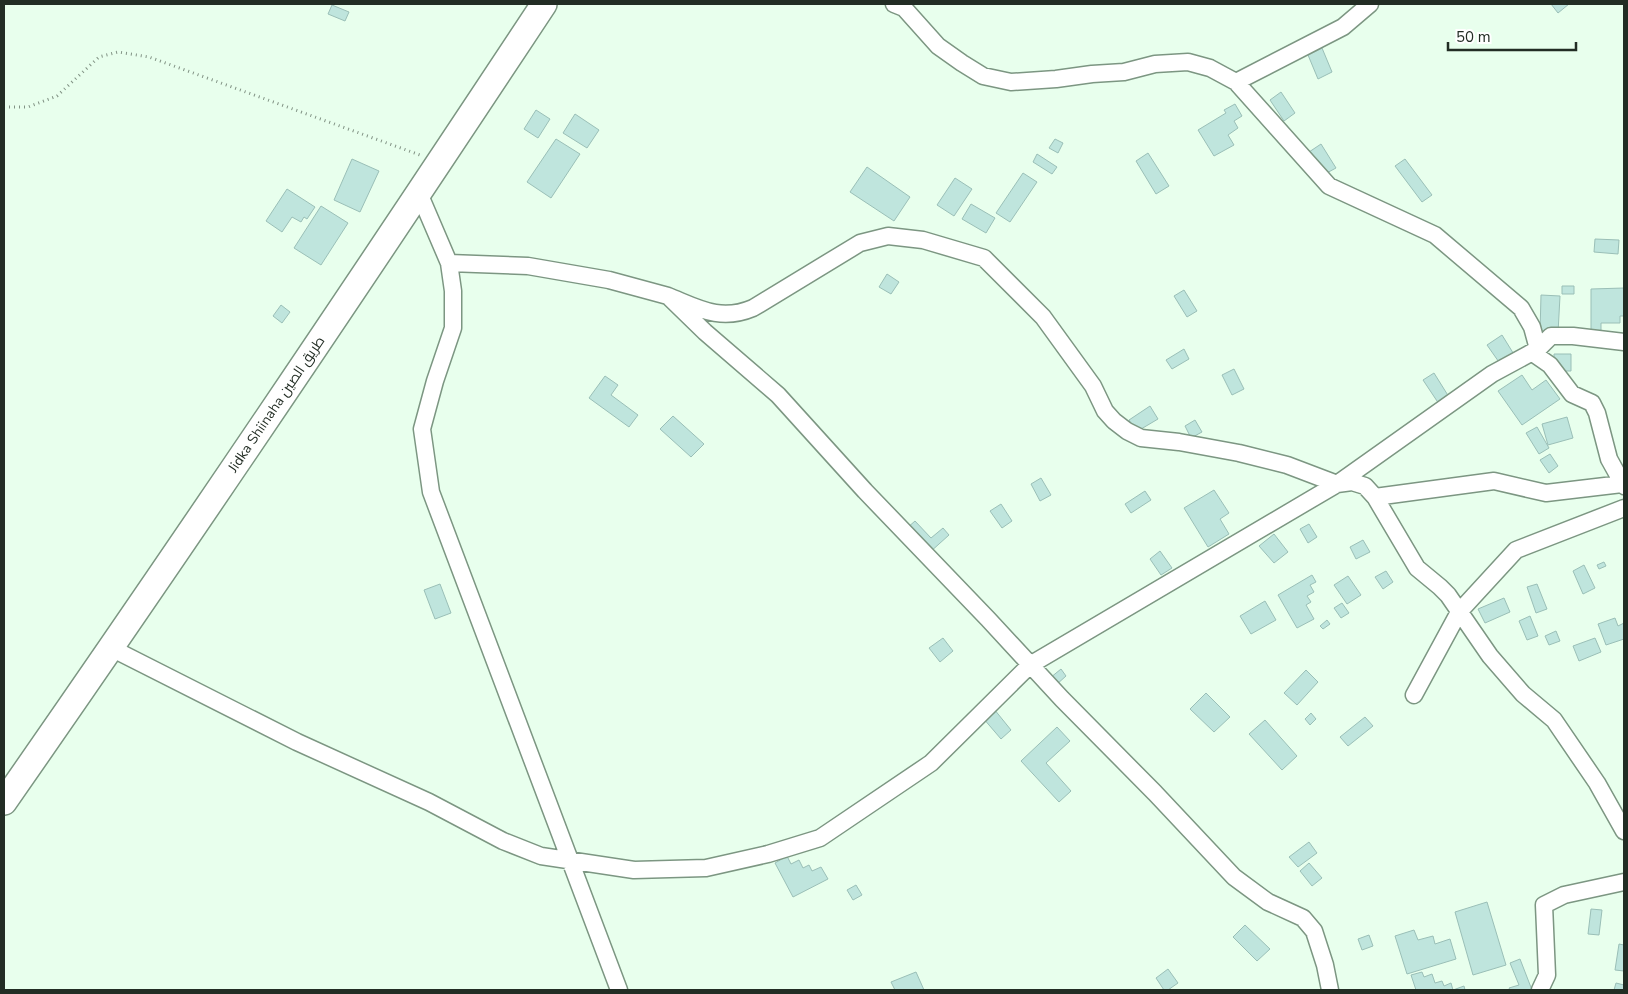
<svg xmlns="http://www.w3.org/2000/svg" width="1628" height="994" viewBox="0 0 1628 994" font-family="'Nunito Sans',Cairo,sans-serif">
<rect width="100%" height="100%" fill="#e8ffed"/>
<!-- building -->
<path fill="#bfe5dd" stroke="#9abfb7" d="M 1551,4 L 1569,4 L 1558,13 Z
M 332,5 L 349,12 L 345,21 L 328,14 Z
M 1322,48 L 1332,72 L 1318,79 L 1308,55 Z
M 1281,92 L 1295,113 L 1284,121 L 1270,100 Z
M 1235,104 L 1242,116 L 1234,121 L 1238,128 L 1228,135 L 1234,145 L 1214,156 L 1198,130 L 1226,113 L 1224,110 Z
M 536,110 L 550,119 L 538,138 L 524,129 Z
M 575,114 L 599,130 L 587,148 L 563,133 Z
M 556,139 L 580,154 L 551,198 L 527,182 Z
M 1055,139 L 1063,143 L 1058,153 L 1049,148 Z
M 1321,144 L 1336,168 L 1323,175 L 1309,152 Z
M 1148,153 L 1169,186 L 1156,194 L 1136,161 Z
M 1037,154 L 1057,167 L 1052,174 L 1033,162 Z
M 352,159 L 379,171 L 360,212 L 334,200 Z
M 1405,159 L 1432,195 L 1422,202 L 1395,166 Z
M 867,167 L 910,197 L 894,221 L 850,192 Z
M 1023,173 L 1037,182 L 1010,222 L 996,213 Z
M 955,178 L 972,189 L 954,216 L 937,205 Z
M 287,189 L 315,207 L 307,219 L 304,217 L 301,222 L 292,217 L 282,232 L 266,221 Z
M 971,204 L 995,218 L 986,233 L 962,219 Z
M 321,206 L 348,223 L 321,265 L 294,248 Z
M 1595,239 L 1619,240 L 1618,254 L 1594,252 Z
M 887,274 L 899,282 L 891,294 L 879,287 Z
M 1562,286 L 1574,286 L 1574,294 L 1562,294 Z
M 1624,288 L 1624,316 L 1620,316 L 1620,323 L 1601,323 L 1601,336 L 1591,336 L 1591,289 Z
M 1184,290 L 1197,311 L 1187,317 L 1174,296 Z
M 1541,295 L 1560,296 L 1558,333 L 1540,333 Z
M 281,305 L 290,312 L 282,323 L 273,316 Z
M 1502,335 L 1515,356 L 1501,365 L 1487,345 Z
M 1184,349 L 1189,359 L 1172,369 L 1166,360 Z
M 1554,354 L 1571,354 L 1571,371 L 1554,371 Z
M 1234,369 L 1244,389 L 1232,395 L 1222,375 Z
M 1434,373 L 1449,397 L 1439,404 L 1423,380 Z
M 1522,375 L 1532,390 L 1546,380 L 1560,399 L 1522,425 L 1498,391 Z
M 605,376 L 618,385 L 611,395 L 638,415 L 629,427 L 589,398 Z
M 1150,406 L 1158,419 L 1136,432 L 1129,420 Z
M 673,416 L 704,444 L 691,457 L 660,429 Z
M 1567,417 L 1573,438 L 1548,445 L 1542,424 Z
M 1195,420 L 1202,432 L 1191,438 L 1185,426 Z
M 1537,427 L 1549,448 L 1539,454 L 1526,433 Z
M 1550,454 L 1558,466 L 1549,473 L 1540,460 Z
M 1041,478 L 1051,495 L 1040,501 L 1031,484 Z
M 1214,490 L 1229,513 L 1220,519 L 1229,534 L 1208,547 L 1184,508 Z
M 1145,491 L 1151,500 L 1131,513 L 1125,504 Z
M 1001,504 L 1012,521 L 1002,528 L 990,511 Z
M 915,521 L 931,538 L 943,528 L 949,535 L 929,553 L 907,528 Z
M 1309,524 L 1317,537 L 1308,543 L 1300,529 Z
M 1274,534 L 1288,552 L 1274,563 L 1259,546 Z
M 1363,540 L 1370,552 L 1356,559 L 1350,547 Z
M 1160,551 L 1172,568 L 1161,575 L 1150,559 Z
M 1604,562 L 1606,566 L 1599,569 L 1597,565 Z
M 1584,565 L 1595,588 L 1583,594 L 1573,571 Z
M 1386,571 L 1393,582 L 1383,589 L 1375,577 Z
M 1312,575 L 1316,582 L 1310,585 L 1314,592 L 1307,596 L 1311,602 L 1306,605 L 1314,619 L 1297,628 L 1278,595 Z
M 1348,576 L 1361,595 L 1347,604 L 1334,585 Z
M 440,584 L 451,613 L 435,619 L 424,590 Z
M 1537,584 L 1547,609 L 1536,613 L 1527,587 Z
M 1504,598 L 1510,612 L 1485,623 L 1478,609 Z
M 1265,601 L 1276,620 L 1251,634 L 1240,616 Z
M 1342,603 L 1349,613 L 1341,618 L 1334,608 Z
M 1530,616 L 1538,636 L 1527,640 L 1519,621 Z
M 1615,618 L 1618,626 L 1624,623 L 1624,639 L 1606,645 L 1598,624 Z
M 1327,620 L 1330,624 L 1323,629 L 1320,626 Z
M 1556,631 L 1560,641 L 1549,645 L 1545,636 Z
M 943,638 L 953,651 L 940,662 L 929,648 Z
M 1595,638 L 1601,652 L 1579,661 L 1573,646 Z
M 1061,669 L 1066,676 L 1056,685 L 1050,678 Z
M 1306,670 L 1318,682 L 1297,705 L 1284,693 Z
M 1206,693 L 1230,717 L 1214,732 L 1190,709 Z
M 994,709 L 1011,730 L 1001,739 L 983,718 Z
M 1311,713 L 1316,719 L 1310,725 L 1305,719 Z
M 1365,717 L 1373,726 L 1348,746 L 1340,737 Z
M 1265,720 L 1297,756 L 1282,770 L 1249,734 Z
M 1057,727 L 1070,741 L 1046,763 L 1071,791 L 1059,802 L 1021,761 Z
M 1309,842 L 1317,853 L 1298,867 L 1289,857 Z
M 787,856 L 791,864 L 799,860 L 803,868 L 809,865 L 812,871 L 821,867 L 828,879 L 793,897 L 775,863 Z
M 1309,863 L 1322,878 L 1312,886 L 1300,871 Z
M 856,885 L 862,895 L 853,900 L 847,890 Z
M 1487,902 L 1506,965 L 1473,975 L 1455,912 Z
M 1591,909 L 1602,910 L 1599,935 L 1588,934 Z
M 1245,925 L 1270,949 L 1257,961 L 1233,937 Z
M 1414,930 L 1418,940 L 1433,936 L 1435,944 L 1450,939 L 1456,959 L 1407,974 L 1395,936 Z
M 1369,935 L 1373,946 L 1362,950 L 1358,939 Z
M 1619,944 L 1624,945 L 1624,971 L 1615,970 Z
M 1520,959 L 1532,990 L 1510,990 L 1509,988 L 1519,985 L 1510,963 Z
M 1168,969 L 1178,983 L 1168,990 L 1164,990 L 1156,978 Z
M 916,972 L 924,990 L 895,990 L 891,982 Z
M 1422,972 L 1424,977 L 1432,974 L 1435,983 L 1442,981 L 1444,986 L 1451,983 L 1453,990 L 1464,986 L 1465,990 L 1416,990 L 1411,975 Z
M 1616,983 L 1624,985 L 1624,990 L 1614,990 Z"/>
<g fill="none" stroke-linecap="round" stroke-linejoin="round">
<!-- street casing -->
<g stroke="#7c9682" stroke-width="19">
<path id="street" d="M 894,4 L 904,8 L 938,46 L 962,63 L 983,76 L 1011,82 L 1056,79 L 1092,74 L 1124,72 L 1155,64 L 1188,62 L 1210,68 L 1236,82 L 1329,186 L 1435,235 L 1521,308 L 1532,327 L 1538,349 L 1537,356 L 1550,365 L 1572,394 L 1592,403 L 1597,413 L 1609,459 L 1624,486
M 1236,82 L 1343,27 L 1370,4
M 419,193 L 449,263 L 453,291 L 453,328 L 435,381 L 422,429 L 431,492 L 619,990
M 449,263 L 528,266 L 609,280 L 668,296 L 705,332 L 778,395 L 865,491 L 988,619 L 1062,699 L 1155,793 L 1234,877 L 1268,902 L 1303,918 L 1314,931 L 1325,965 L 1330,990
M 668,296 C 698,308 720,322 753,308 L 860,243 L 888,236 L 923,240 L 984,258 L 1043,317 L 1093,386 L 1105,411 L 1114,421 L 1127,431 L 1141,438 L 1179,442 L 1239,453 L 1287,465 L 1337,484 L 1352,482 L 1365,486 L 1375,497 L 1417,568 L 1440,587 L 1448,595 L 1490,656 L 1523,694 L 1554,720 L 1597,783 L 1624,831
M 1375,497 L 1494,481 L 1546,493 L 1622,484
M 111,648 L 297,742 L 429,802 L 503,841 L 541,856 L 634,870 L 706,868 L 768,854 L 820,838 L 931,763 L 1030,665 L 1337,484 L 1492,374 L 1538,349 L 1551,336 L 1573,336 L 1624,342
M 1414,695 L 1459,612 L 1516,550 L 1624,508
M 1540,990 L 1547,975 L 1544,905 L 1564,895 L 1624,882"/>
</g>
<!-- primary casing -->
<g stroke="#7c9682" stroke-width="28">
<path id="primary" d="M 4,802 C 188,538 367,272 544,4"/>
</g>
<!-- path -->
<path stroke="#819284" stroke-width="3" stroke-dasharray="1 4" stroke-linecap="butt" d="M 4,107 L 28,107 L 57,96 L 99,57 L 118,52 L 149,57 L 420,155"/>
<!-- street -->
<use href="#street" stroke="#fff" stroke-width="16"/>
<!-- primary -->
<use href="#primary" stroke="#fff" stroke-width="25"/>
</g>
<g text-anchor="middle" stroke-width="4" stroke-linejoin="round" paint-order="stroke">
<!-- street labels -->
<g font-size="14" fill="#222d24" stroke="#fff">
<text transform="translate(276 404) rotate(-56)" y="5">Jidka Shiinaha طريق الصين</text>
</g>
</g>
<!-- border -->
<rect width="1628" height="994" fill="none" stroke="#222d24" stroke-width="10"/>
<!-- scale -->
<path d="M1448 42v8h128v-8" fill="none" stroke="#222d24" stroke-width="2.5"/>
<text x="1456" y="42" font-size="15" fill="#222d24" stroke="#ffffff" stroke-width="4" paint-order="stroke">50 m</text>
</svg>
